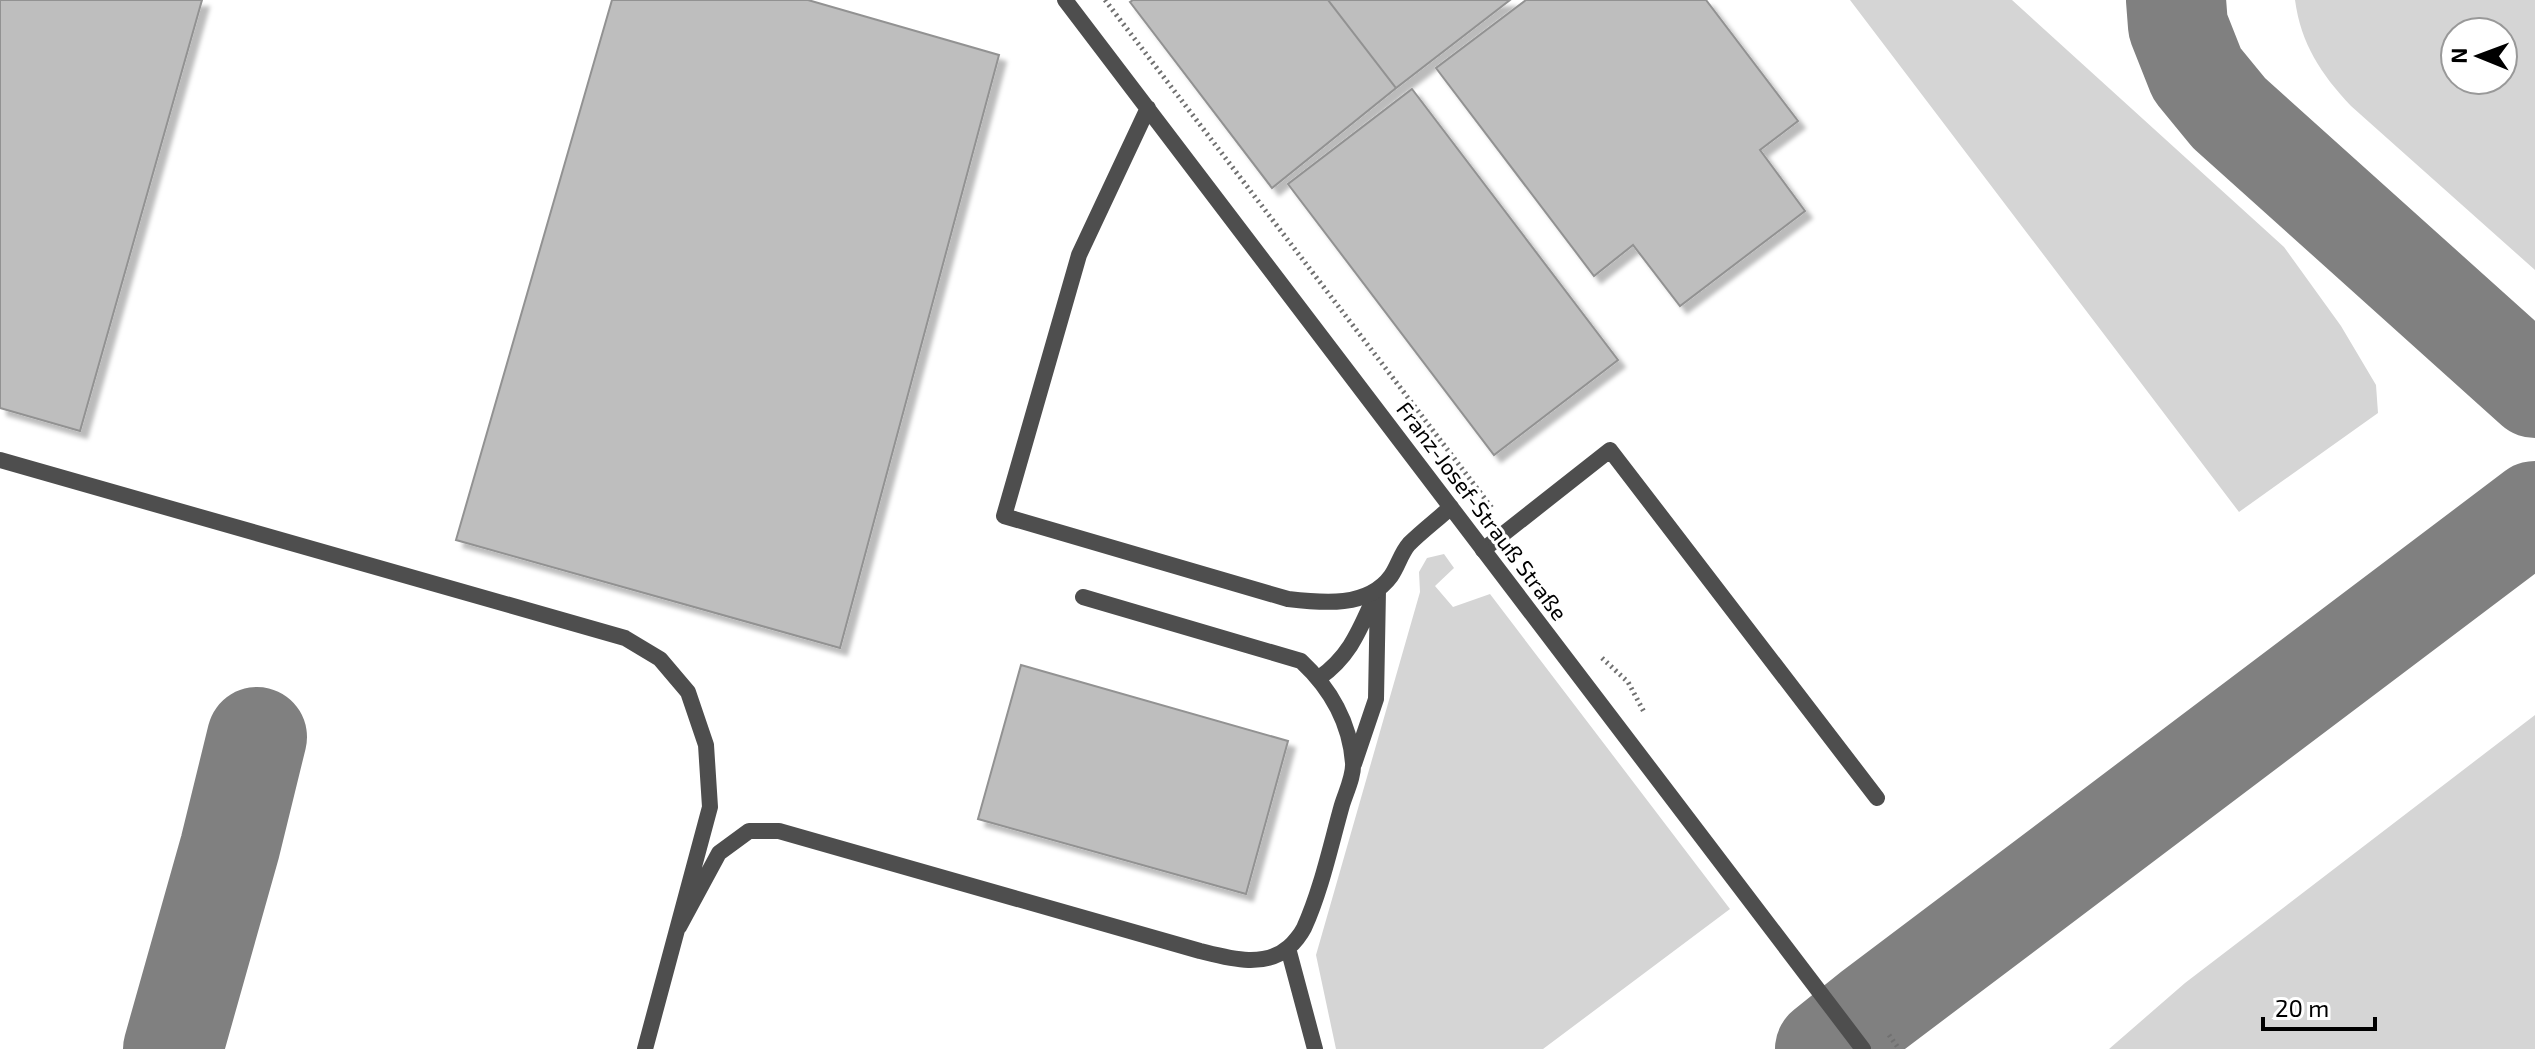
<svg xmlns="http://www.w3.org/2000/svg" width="2535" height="1049" viewBox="0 0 2535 1049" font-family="'Exo 2',sans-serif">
<defs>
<filter id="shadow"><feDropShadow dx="7" dy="7" stdDeviation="2" flood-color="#0004"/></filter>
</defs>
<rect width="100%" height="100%" fill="#fff"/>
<!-- green -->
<path fill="#d5d5d5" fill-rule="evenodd" d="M 1850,0 L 2012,0 L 2284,247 L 2341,326 L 2376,385 L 2378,413 L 2239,512 Z
M 2295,0 L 2535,0 L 2535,270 L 2351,106 C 2321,74 2301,44 2295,0 ZM 2455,32 L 2503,32 L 2503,80 L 2455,80 Z
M 1444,554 L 1454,568 L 1435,586 L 1453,607 L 1490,594 L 1730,909 L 1543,1049 L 1336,1049 L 1316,955 L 1420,592 L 1419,572 L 1427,558 Z
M 2535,715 L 2535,1049 L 2109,1049 L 2185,983 Z"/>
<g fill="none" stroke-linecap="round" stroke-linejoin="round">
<!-- taxiway -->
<path stroke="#808080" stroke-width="100" d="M 2176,0 L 2178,26 L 2197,74 L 2229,113 L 2535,388
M 173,1049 L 230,847 L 257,737
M 1825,1049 L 1871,1012 L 2535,511"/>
</g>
<!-- building -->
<path fill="#bebebe" stroke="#929292" stroke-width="2" filter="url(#shadow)" d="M 0,0 L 202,0 L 80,431 L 0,408 Z
M 612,0 L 808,0 L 999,55 L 840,648 L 456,540 Z
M 1133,0 L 1328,0 L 1396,88 L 1272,188 L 1130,2 Z
M 1328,0 L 1510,0 L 1396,88 Z
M 1526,0 L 1706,0 L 1798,121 L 1760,150 L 1805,211 L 1680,306 L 1633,245 L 1594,276 L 1436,68 Z
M 1412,89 L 1618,360 L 1494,455 L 1288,184 Z
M 1021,665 L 1288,741 L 1246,894 L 978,819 Z"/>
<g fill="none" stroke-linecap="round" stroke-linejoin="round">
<!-- path -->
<path stroke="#707070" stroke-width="5" stroke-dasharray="2 4" stroke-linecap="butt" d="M 1105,0 L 1492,508
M 1602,658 L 1628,682 L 1644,712
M 1889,1035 L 1899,1049"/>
<!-- service -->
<path stroke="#4e4e4e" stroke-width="16" d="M 0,460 L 625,638 L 660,659 L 688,692 L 706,745 L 710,807 L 645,1049
M 1483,550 L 1610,450 L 1877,798
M 1319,678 C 1350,656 1359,631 1374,598
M 1354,764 L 1376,699 L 1378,590
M 679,927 L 719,853 L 749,831 L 779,831 L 1200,951 C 1228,958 1264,969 1289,947 C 1294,943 1301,934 1304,928 C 1321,891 1331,844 1342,805 C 1346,792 1354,776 1353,763 C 1350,723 1330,688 1301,661 L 1083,597
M 1288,948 L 1315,1049"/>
<!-- minor -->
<path stroke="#4e4e4e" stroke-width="16" d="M 1065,0 L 1863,1049
M 1148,108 L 1079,255 L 1004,516 L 1288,599 C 1322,603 1368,608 1391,576 C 1398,566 1401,553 1409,544 C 1422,531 1438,519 1451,507"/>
</g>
<g text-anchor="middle" stroke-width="6" stroke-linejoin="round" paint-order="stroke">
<!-- street labels -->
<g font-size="22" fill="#000" stroke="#fff">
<text transform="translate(1482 511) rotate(53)" y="8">Franz-Josef-Strauß Straße</text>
</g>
</g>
<!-- north arrow -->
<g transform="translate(2479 56) rotate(271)"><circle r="38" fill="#ffffff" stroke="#999999" stroke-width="2"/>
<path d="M0-6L14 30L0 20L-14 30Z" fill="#000000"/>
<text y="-12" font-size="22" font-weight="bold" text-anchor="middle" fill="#000000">N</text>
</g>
<!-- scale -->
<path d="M2263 1017v12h112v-12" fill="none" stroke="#000000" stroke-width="4"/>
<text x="2275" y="1017" font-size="24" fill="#000000" stroke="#ffffff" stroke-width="6" paint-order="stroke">20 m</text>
</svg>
